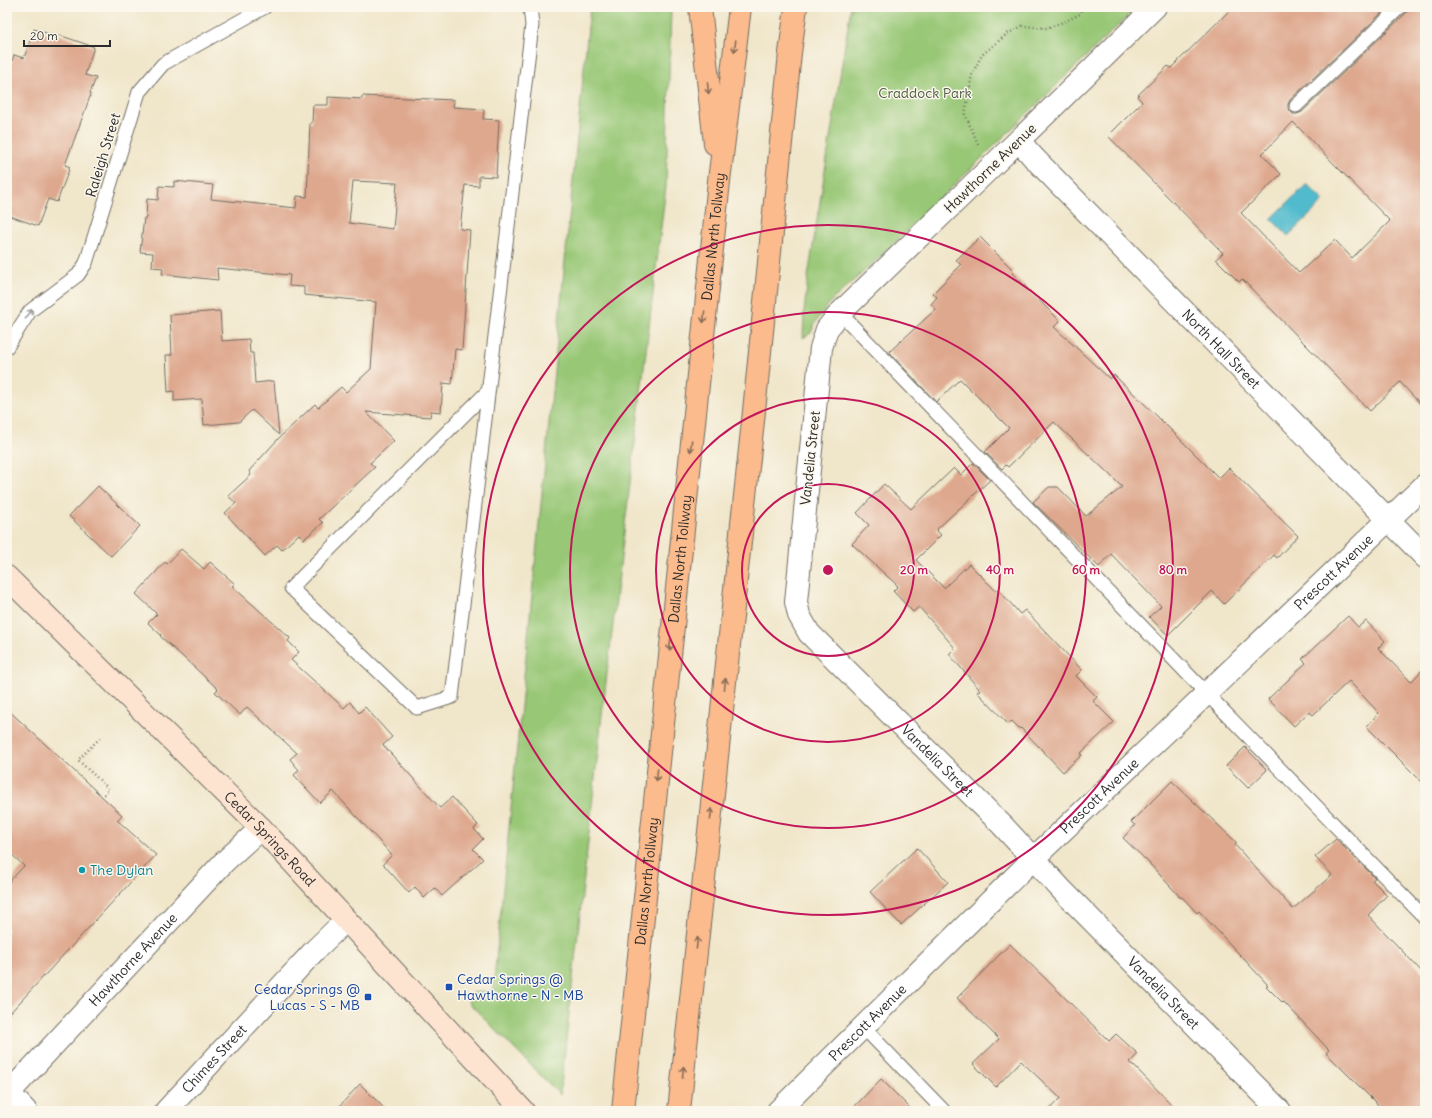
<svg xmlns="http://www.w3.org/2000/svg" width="1432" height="1118" viewBox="0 0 1432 1118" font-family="Delius,sans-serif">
<rect width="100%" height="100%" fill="#fbf7ec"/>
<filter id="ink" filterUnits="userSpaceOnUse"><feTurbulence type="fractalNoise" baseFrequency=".025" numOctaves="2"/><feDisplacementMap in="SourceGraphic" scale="8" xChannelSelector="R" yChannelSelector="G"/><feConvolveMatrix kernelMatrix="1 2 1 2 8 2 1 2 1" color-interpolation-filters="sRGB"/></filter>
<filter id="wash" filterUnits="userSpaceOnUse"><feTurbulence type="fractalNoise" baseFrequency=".012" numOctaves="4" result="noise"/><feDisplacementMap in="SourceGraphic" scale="16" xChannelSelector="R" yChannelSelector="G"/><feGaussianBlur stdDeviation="0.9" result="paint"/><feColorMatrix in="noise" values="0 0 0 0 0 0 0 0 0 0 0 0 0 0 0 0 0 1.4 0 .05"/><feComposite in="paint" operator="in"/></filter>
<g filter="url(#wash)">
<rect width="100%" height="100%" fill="#f0e6ca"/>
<!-- green -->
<path fill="#98c776" stroke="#627950" d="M 590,7 L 671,7 L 666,186 L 602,715 L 560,1095 L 468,1002 L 473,993 L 493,990 Z
M 851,7 L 1137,7 L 879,258 L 832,300 L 815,323 L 811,333 L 803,338 L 804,312 L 808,277 Z"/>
<!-- water -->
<path fill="#51bbcd" stroke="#3e737c" d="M 1307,184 L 1324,201 L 1288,236 L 1271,219 Z"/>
<g id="blocks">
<!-- building -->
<path fill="#dea88e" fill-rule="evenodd" d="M 1233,7 L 1388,7 L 1290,100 L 1288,104 L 1288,108 L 1293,114 L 1297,114 L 1302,112 L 1406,13 L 1408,7 L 1425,7 L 1425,409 L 1400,382 L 1370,411 L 1242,279 L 1239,282 L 1216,259 L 1223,253 L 1108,136 L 1142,102 L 1137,96 L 1168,66 L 1171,68 ZM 1293,122 L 1390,221 L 1352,258 L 1335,240 L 1299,273 L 1241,213 L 1281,174 L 1262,154 Z
M 34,29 L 55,36 L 56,34 L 94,47 L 85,75 L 96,78 L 90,93 L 91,94 L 65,165 L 70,167 L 57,202 L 48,199 L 38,226 L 7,215 L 7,76 L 14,55 L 24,58 Z
M 362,96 L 454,100 L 453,107 L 484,109 L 483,119 L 499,120 L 496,177 L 479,176 L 479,186 L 465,185 L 460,229 L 470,230 L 462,350 L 455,349 L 452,384 L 443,383 L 441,412 L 431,411 L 430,417 L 366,412 L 394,441 L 370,463 L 375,467 L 319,519 L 323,523 L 304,539 L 299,534 L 282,550 L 277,545 L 265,556 L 225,513 L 236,503 L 228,496 L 251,475 L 249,471 L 279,438 L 315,404 L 318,408 L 341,387 L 346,392 L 371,369 L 376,302 L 304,295 L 304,287 L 289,286 L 290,275 L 217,268 L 218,280 L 162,274 L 163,268 L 152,267 L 153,253 L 140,252 L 144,218 L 146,218 L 147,199 L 158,200 L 159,186 L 174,187 L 174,181 L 213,185 L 211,199 L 296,208 L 297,196 L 307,197 L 310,123 L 312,123 L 313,105 L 328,105 L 328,97 L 362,99 ZM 353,181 L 397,183 L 393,229 L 349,223 Z
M 980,237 L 1014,271 L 1012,273 L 1060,321 L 1054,327 L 1110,379 L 1114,375 L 1158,417 L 1219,478 L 1229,468 L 1298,536 L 1277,558 L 1274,555 L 1224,604 L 1212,591 L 1168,635 L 1149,617 L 1161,606 L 1111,554 L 1099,567 L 1033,502 L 1049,487 L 1058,487 L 1086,516 L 1122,487 L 1108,473 L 1054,422 L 1008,467 L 1006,465 L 1002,469 L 985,452 L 1009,428 L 960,379 L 936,402 L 889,352 L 936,309 L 931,304 L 937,297 L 933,293 L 961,265 L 956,260 Z
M 220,311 L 222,341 L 249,339 L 250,353 L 253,353 L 255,383 L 274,381 L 279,435 L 252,410 L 239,422 L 204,425 L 202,399 L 174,401 L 174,391 L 168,392 L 166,355 L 172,355 L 170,315 Z
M 973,463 L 990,480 L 936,530 L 941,535 L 916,560 L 944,588 L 969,564 L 996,591 L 998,589 L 1020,614 L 1025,610 L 1082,670 L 1076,676 L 1097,697 L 1093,701 L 1114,722 L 1080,754 L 1082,755 L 1063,772 L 1021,728 L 1020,729 L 1012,721 L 1008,724 L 977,692 L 980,690 L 949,654 L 955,648 L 919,607 L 913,612 L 893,591 L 898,586 L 852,544 L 869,525 L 857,513 L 884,484 L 911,509 L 954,468 L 961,475 Z
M 98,486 L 140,526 L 111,556 L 69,516 Z
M 181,549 L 204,569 L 210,562 L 235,584 L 232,586 L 290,638 L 288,641 L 299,652 L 291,660 L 344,708 L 350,702 L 359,713 L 365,707 L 392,737 L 383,745 L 440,808 L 452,797 L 478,825 L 474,829 L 483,839 L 473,849 L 483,859 L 442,896 L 435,888 L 424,898 L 415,887 L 409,893 L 383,864 L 392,855 L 333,791 L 320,803 L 294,775 L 299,770 L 290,759 L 297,753 L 247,707 L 240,715 L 215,692 L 218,689 L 160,636 L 161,635 L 148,623 L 157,614 L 136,594 L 165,562 L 167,564 Z
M 1348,616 L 1358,627 L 1366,621 L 1385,641 L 1378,648 L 1411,682 L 1425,667 L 1425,785 L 1366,726 L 1379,713 L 1349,681 L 1313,715 L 1309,712 L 1294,726 L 1268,699 L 1306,663 L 1302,659 Z
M 7,709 L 122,815 L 117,820 L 156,855 L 7,1016 L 7,884 L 24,866 L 7,850 Z
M 1245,747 L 1267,770 L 1248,788 L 1226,766 Z
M 1172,781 L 1237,843 L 1235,845 L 1293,909 L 1332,875 L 1315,857 L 1336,839 L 1375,878 L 1372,880 L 1387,895 L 1368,915 L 1425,975 L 1425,1111 L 1384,1111 L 1326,1053 L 1329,1050 L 1284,1002 L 1283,1003 L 1266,986 L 1268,985 L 1199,911 L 1197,913 L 1182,897 L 1181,898 L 1149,863 L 1123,838 L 1135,825 L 1131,822 Z
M 917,848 L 948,882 L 901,925 L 870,892 Z
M 1010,944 L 1109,1041 L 1116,1034 L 1138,1054 L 1130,1062 L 1178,1111 L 1048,1111 L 1060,1098 L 1021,1061 L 996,1087 L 973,1064 L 999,1039 L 957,998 Z
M 881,1079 L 913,1111 L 850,1111 Z
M 360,1084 L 387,1111 L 335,1111 Z"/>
</g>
</g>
<g filter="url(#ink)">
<use href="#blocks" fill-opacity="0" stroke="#706c63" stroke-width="1"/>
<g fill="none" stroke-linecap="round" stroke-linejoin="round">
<!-- lane casing -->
<g stroke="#706c63" stroke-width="15">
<path id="lane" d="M 1296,106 L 1400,7
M 840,313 L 1207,694 L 1425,918
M 7,347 L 30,311 L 78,275 L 86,263 L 139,92 L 163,64 L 265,7
M 488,391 L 291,588 L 417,708 L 452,697 L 532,25 L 530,7
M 863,1027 L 944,1111"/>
</g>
<!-- street casing -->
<g stroke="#706c63" stroke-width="24">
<g id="street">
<path id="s1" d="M 1155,7 L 1049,111 L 840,313 L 827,329 L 821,348 L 796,602 L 799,615 L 809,633 L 1002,825 L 1062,890 L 1280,1111"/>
<path id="s2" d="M 1019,141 L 1034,158 L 1425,557"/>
<path d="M 9,1093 L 26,1111"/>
<path id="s3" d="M 7,1095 L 224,862 L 261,828"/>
<path id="s4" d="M 166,1111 L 315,950 L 346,920"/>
<path id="s5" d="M 778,1111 L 1033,859 L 1425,485"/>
</g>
</g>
<!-- secondary casing -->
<g stroke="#706c63" stroke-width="24">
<g id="secondary">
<path id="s6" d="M 7,577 L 261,828 L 523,1111"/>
</g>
</g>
<!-- highway casing -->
<g stroke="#706c63" stroke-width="24">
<g id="highway">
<path d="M 700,7 L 715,144"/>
<path id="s7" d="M 623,1111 L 719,181 L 740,7"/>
<path d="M 679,1111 L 753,421 L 790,53 L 796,7"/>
</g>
</g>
<!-- path -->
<path stroke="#706c63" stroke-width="2.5" stroke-dasharray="1 3" stroke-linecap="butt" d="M 978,144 L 965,114 L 972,74 L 982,55 L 1007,34 L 1022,26 L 1047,28 L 1066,21 L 1080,14 L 1082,7
M 100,738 L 78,760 L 109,789 L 102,797"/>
<!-- lane -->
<use href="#lane" stroke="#fff" stroke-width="13"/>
<!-- street -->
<use href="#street" stroke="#fff" stroke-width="22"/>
<!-- secondary -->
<use href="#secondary" stroke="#fde4d1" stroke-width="22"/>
<!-- highway -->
<use href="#highway" stroke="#fbbb8d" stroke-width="22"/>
</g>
<!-- one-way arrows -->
<defs><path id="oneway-shaft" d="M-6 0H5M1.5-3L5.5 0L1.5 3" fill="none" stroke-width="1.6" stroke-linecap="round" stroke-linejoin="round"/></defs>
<g stroke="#896c57">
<use href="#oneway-shaft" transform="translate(735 46) rotate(97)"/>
<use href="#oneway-shaft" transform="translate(708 88) rotate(84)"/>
<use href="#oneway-shaft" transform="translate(704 317) rotate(96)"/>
<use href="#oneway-shaft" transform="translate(691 446) rotate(96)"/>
<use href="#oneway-shaft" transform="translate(670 645) rotate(96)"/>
<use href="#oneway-shaft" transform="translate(725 684) rotate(-84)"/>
<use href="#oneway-shaft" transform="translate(657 775) rotate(96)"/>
<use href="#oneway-shaft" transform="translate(711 814) rotate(-84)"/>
<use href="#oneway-shaft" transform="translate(697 943) rotate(-84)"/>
<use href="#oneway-shaft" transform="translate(683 1072) rotate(-84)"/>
</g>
<use stroke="#a0a0a0" href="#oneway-shaft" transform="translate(29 314) rotate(-53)"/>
</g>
<!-- distance rings -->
<g fill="none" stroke="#c2185b" stroke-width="2">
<circle cx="828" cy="570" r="86"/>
<circle cx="828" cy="570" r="172"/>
<circle cx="828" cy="570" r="258"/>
<circle cx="828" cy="570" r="345"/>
</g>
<!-- markers -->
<circle fill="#0f9aa8" stroke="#fbf7ec" stroke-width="1.5" cx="82" cy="870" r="4"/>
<g fill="#1a4fb4" stroke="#fbf7ec" stroke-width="1.5">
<rect x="445" y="983" width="8" height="8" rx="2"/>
<rect x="364" y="993" width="8" height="8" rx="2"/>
</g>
<g text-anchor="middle" stroke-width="3" stroke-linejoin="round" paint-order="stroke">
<!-- park labels -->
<g font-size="14" fill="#4c5a42" stroke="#fbf7ec">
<text x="925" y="98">Craddock Park</text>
</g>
<!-- street labels -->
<g font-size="14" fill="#2b2b2b" stroke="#fbf7ec">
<text transform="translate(103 155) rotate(-73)" y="5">Raleigh Street</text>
<text transform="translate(990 168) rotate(-44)" y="5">Hawthorne Avenue</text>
<text dy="5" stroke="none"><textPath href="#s7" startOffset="879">Dallas North Tollway</textPath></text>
<text dy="5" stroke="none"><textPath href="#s2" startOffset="290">North Hall Street</textPath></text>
<text transform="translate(810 458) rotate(-84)" y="5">Vandelia Street</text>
<text dy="5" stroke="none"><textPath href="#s7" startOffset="555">Dallas North Tollway</textPath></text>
<text dy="5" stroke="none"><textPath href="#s5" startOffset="774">Prescott Avenue</textPath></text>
<text dy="5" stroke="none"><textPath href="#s1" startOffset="950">Vandelia Street</textPath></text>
<text dy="5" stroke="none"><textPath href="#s5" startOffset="450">Prescott Avenue</textPath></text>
<text dy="5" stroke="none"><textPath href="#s6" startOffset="371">Cedar Springs Road</textPath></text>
<text dy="5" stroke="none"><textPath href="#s7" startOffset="231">Dallas North Tollway</textPath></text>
<text dy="5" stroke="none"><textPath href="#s3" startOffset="185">Hawthorne Avenue</textPath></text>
<text dy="5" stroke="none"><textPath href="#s1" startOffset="1274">Vandelia Street</textPath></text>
<text dy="5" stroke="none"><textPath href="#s5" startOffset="126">Prescott Avenue</textPath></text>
<text dy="5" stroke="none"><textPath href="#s4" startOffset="71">Chimes Street</textPath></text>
</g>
<!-- culture labels -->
<g font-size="14" fill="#0d838f" stroke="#fbf7ec" text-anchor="start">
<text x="90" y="875">The Dylan</text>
</g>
<!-- transit labels -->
<g font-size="14" fill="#164399" stroke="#fbf7ec" text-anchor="start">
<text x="457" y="984">Cedar Springs @<tspan x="457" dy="16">Hawthorne - N - MB</tspan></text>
<text x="360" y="994" text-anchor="end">Cedar Springs @<tspan x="360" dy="16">Lucas - S - MB</tspan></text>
</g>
</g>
<circle cx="828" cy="570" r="6" fill="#c2185b" stroke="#fbf7ec" stroke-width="2"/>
<g font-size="12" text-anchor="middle" font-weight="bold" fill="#c2185b" stroke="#fbf7ec" stroke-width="3" stroke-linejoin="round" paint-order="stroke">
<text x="914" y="574">20 m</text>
<text x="1000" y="574">40 m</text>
<text x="1086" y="574">60 m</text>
<text x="1173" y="574">80 m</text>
</g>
<!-- margin -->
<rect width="1432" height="1118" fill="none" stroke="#fbf7ec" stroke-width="24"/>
<!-- scale -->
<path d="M24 40v6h86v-6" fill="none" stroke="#2b2b2b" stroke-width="2"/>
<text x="30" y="40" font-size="12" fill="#2b2b2b" stroke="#fbf7ec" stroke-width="3" paint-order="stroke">20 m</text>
</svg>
